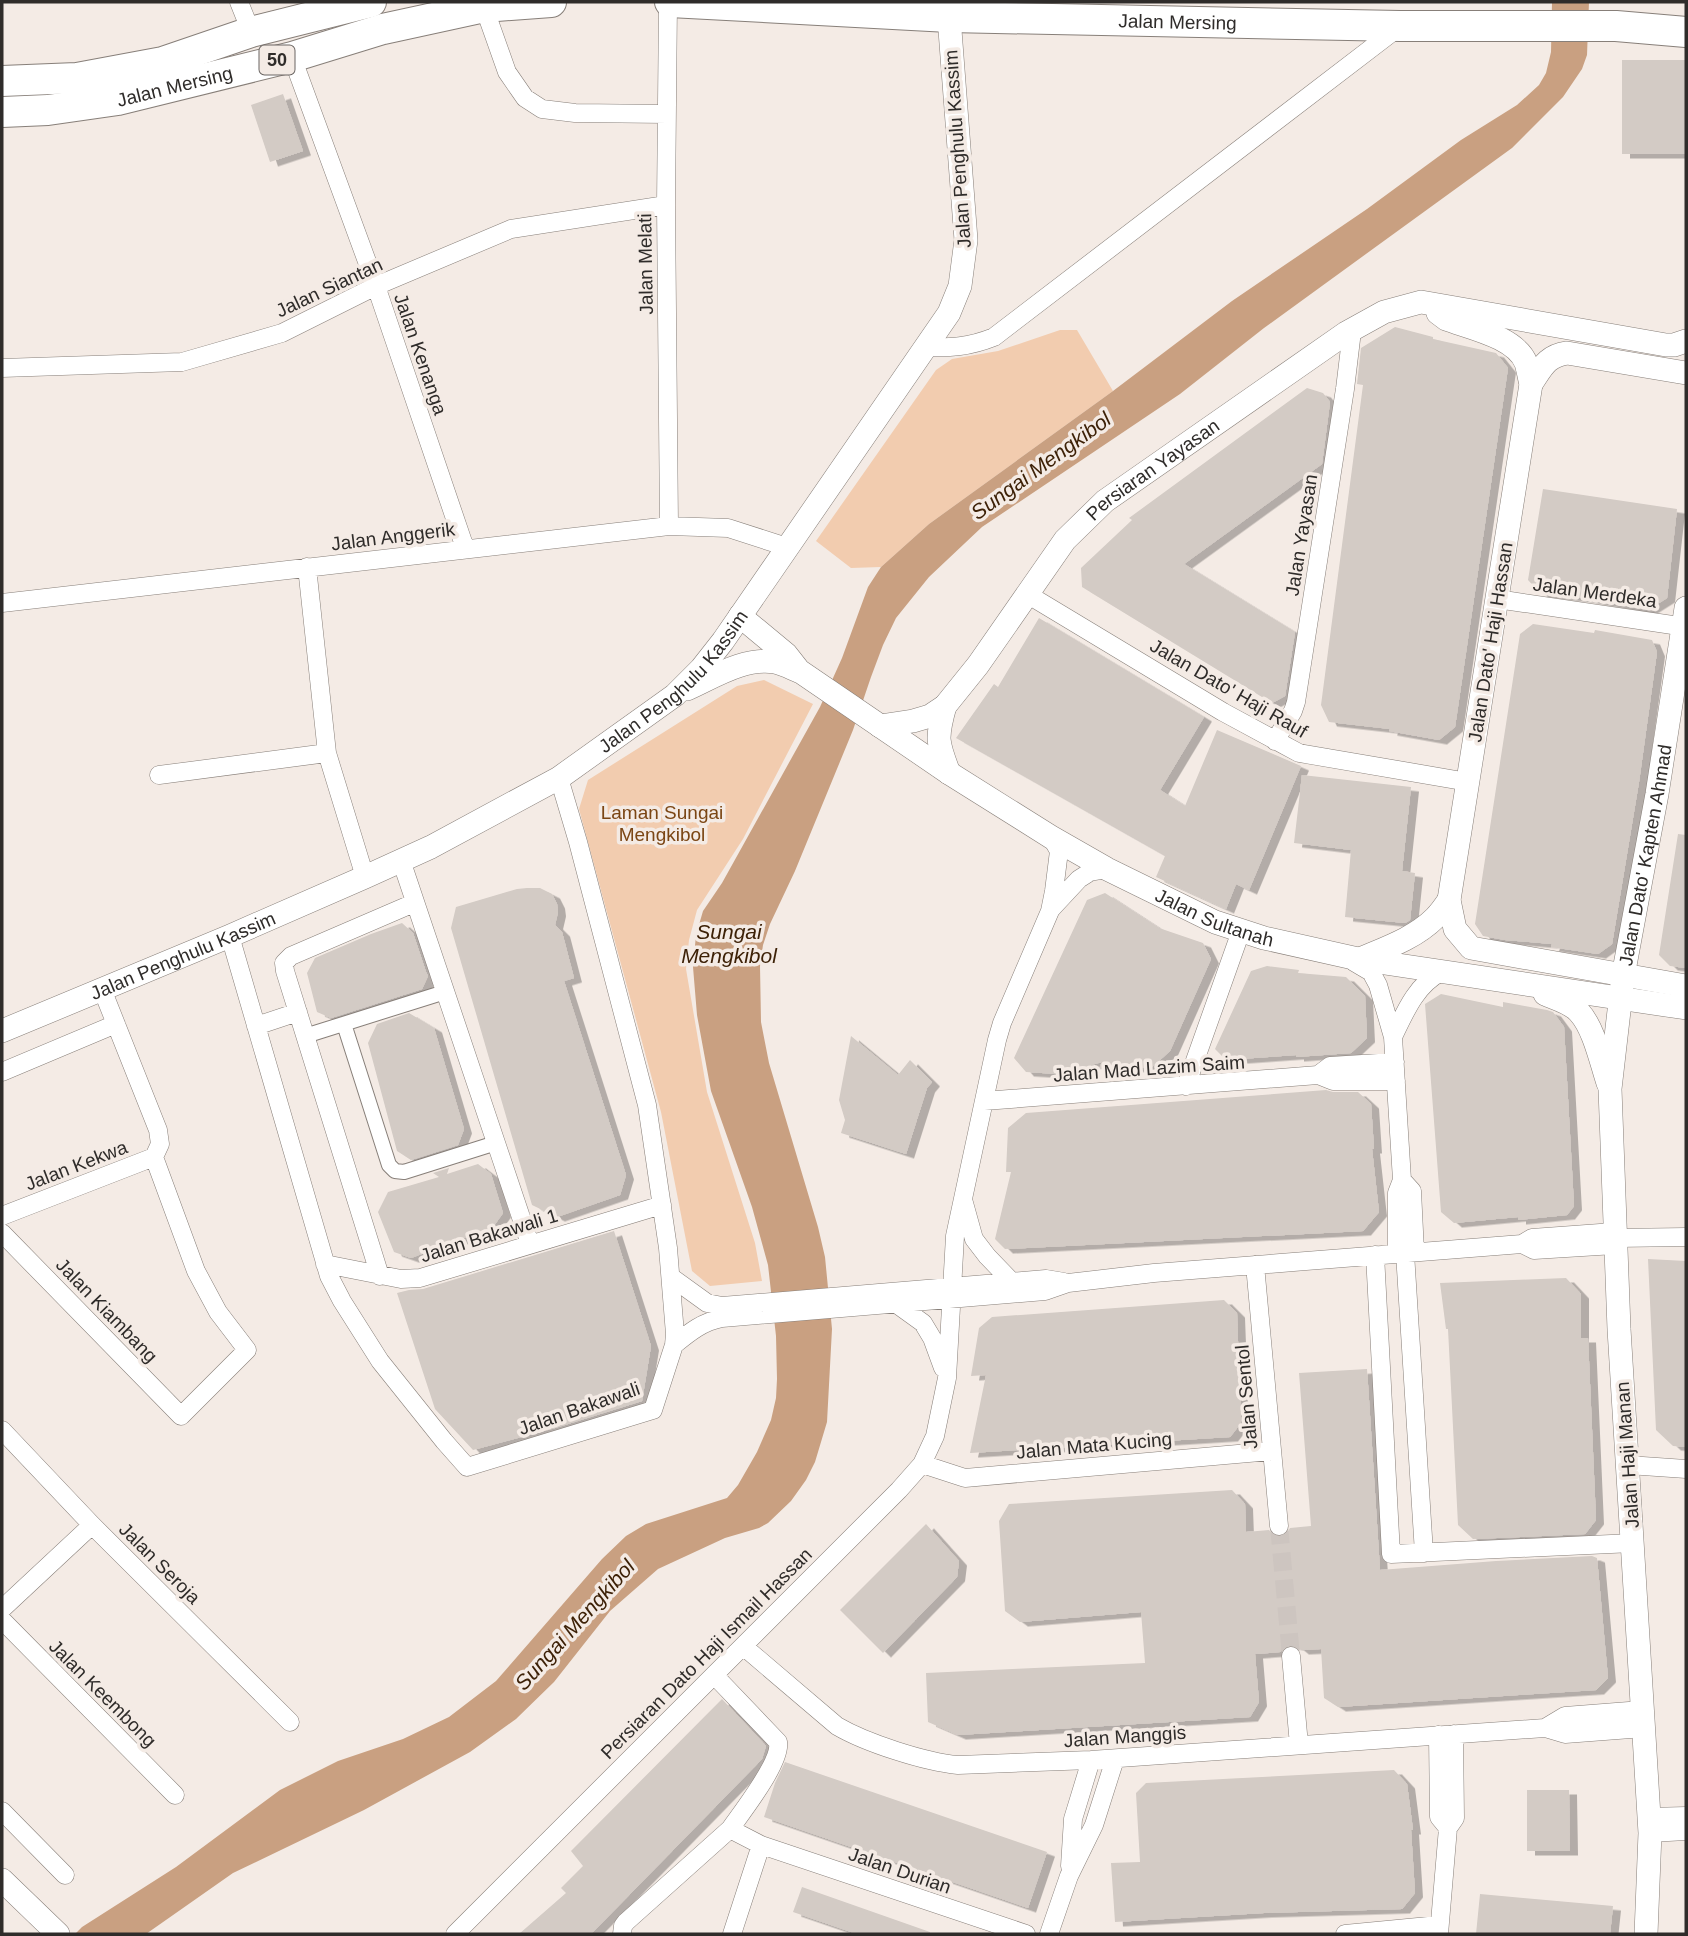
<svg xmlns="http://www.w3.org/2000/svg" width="1688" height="1936" viewBox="0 0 1688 1936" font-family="Arial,sans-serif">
<defs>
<filter id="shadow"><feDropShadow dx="8" dy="4.5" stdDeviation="0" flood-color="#0004"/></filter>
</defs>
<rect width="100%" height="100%" fill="#f4ebe5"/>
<!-- green -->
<path fill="#f2ccaf" d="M 1060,330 L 1077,330 L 1113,391 L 929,524 L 881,567 L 851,568 L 816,541 L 936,370 L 952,359 L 998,351 Z
M 764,680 L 813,704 L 743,839 L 697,910 L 689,940 L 686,969 L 707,1092 L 755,1243 L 762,1281 L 710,1286 L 692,1271 L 661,1112 L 579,809 L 588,780 L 737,686 Z"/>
<!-- water -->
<path fill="#c9a081" d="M 1552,2 L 1589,2 L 1587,55 L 1582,69 L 1563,97 L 1512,148 L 1264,328 L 1180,394 L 982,527 L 929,577 L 896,618 L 883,645 L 871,677 L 853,730 L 795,871 L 770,924 L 763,945 L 760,966 L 761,1022 L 769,1063 L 818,1227 L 825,1257 L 832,1329 L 827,1422 L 815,1462 L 806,1480 L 791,1501 L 768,1523 L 759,1528 L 725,1538 L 658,1569 L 610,1611 L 554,1682 L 516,1719 L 470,1752 L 364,1810 L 233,1873 L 146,1934 L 75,1934 L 82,1927 L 176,1867 L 280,1790 L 338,1761 L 403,1739 L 449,1717 L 496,1681 L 602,1559 L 626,1536 L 646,1524 L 727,1498 L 738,1485 L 757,1452 L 771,1420 L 776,1398 L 777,1379 L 776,1336 L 768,1265 L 752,1207 L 711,1091 L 697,1015 L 693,967 L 696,935 L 703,911 L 722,883 L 820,707 L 842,658 L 868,587 L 881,567 L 929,524 L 1113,391 L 1232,301 L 1367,209 L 1461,140 L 1517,105 L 1539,85 L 1546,73 L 1551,52 Z"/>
<!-- building -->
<path fill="#d3cbc5" filter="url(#shadow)" d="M 1622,60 L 1686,60 L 1686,154 L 1622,154 Z
M 283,94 L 303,151 L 270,162 L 251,105 Z
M 1395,327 L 1433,337 L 1433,339 L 1496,353 L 1508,368 L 1455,727 L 1439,740 L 1389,731 L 1390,729 L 1329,722 L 1321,705 L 1363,385 L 1357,384 L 1361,348 Z
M 1307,388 L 1323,393 L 1330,402 L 1322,464 L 1184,564 L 1295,632 L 1285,696 L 1272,703 L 1082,587 L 1081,568 L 1132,520 L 1129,518 Z
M 1543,489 L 1677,509 L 1667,598 L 1648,610 L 1584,598 L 1540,593 L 1528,580 Z
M 1039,618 L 1204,717 L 1160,790 L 1185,806 L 1217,730 L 1301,766 L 1249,890 L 1236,884 L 1226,909 L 1156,877 L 1165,856 L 956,738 L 994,684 L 998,687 Z
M 1533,624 L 1594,633 L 1595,630 L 1652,640 L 1657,652 L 1639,782 L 1612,944 L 1598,954 L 1551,947 L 1552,944 L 1505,940 L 1483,936 L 1475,924 L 1520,634 Z
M 1302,775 L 1411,787 L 1402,871 L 1415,873 L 1410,920 L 1405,923 L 1345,917 L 1351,850 L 1294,843 Z
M 1678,834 L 1686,835 L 1686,968 L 1670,966 L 1659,955 Z
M 527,888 L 540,888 L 552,894 L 557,904 L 558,912 L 555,925 L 562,932 L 574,978 L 564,981 L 626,1175 L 620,1195 L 557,1217 L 532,1205 L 451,928 L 456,907 L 517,889 Z
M 1105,893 L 1159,928 L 1203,943 L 1211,959 L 1170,1051 L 1152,1067 L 1099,1069 L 1102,1062 L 1058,1074 L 1026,1072 L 1014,1058 L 1087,900 Z
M 402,923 L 413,933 L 426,972 L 428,976 L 422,989 L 331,1018 L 317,1012 L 307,973 L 315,958 L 371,934 Z
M 1267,966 L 1299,970 L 1298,973 L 1346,977 L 1365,996 L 1367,1038 L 1351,1053 L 1296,1057 L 1296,1055 L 1226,1060 L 1215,1049 L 1251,971 Z
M 1441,994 L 1503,1007 L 1503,1002 L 1547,1010 L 1553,1012 L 1564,1027 L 1574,1206 L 1567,1215 L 1518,1220 L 1518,1217 L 1454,1223 L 1441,1212 L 1425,1004 Z
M 409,1013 L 434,1028 L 464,1129 L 458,1145 L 411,1160 L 397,1151 L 368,1043 L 377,1024 Z
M 851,1036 L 898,1075 L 910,1060 L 932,1082 L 927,1088 L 906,1154 L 841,1133 L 845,1120 L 839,1100 Z
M 1326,1090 L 1333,1092 L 1358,1092 L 1371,1104 L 1374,1149 L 1372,1149 L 1379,1212 L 1363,1231 L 1005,1249 L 995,1239 L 1011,1172 L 1006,1172 L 1008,1128 L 1026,1113 Z
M 478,1164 L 491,1174 L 503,1213 L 493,1227 L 411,1258 L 394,1252 L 378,1212 L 388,1192 L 439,1177 L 433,1173 L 449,1168 L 447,1174 Z
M 614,1231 L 651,1346 L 642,1401 L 555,1428 L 473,1450 L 435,1409 L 397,1293 L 409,1290 L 423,1289 Z
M 1648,1259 L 1686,1261 L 1686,1447 L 1673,1446 L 1656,1430 Z
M 1566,1278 L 1581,1294 L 1581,1338 L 1588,1338 L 1596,1520 L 1585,1534 L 1473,1539 L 1458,1525 L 1448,1329 L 1446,1329 L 1440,1283 Z
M 1224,1300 L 1237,1313 L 1241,1423 L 1230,1437 L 970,1453 L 986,1375 L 971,1376 L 979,1328 L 992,1317 Z
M 1367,1369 L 1380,1570 L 1496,1561 L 1592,1556 L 1597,1558 L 1608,1678 L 1596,1690 L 1338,1707 L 1324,1698 L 1321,1649 L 1301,1650 L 1296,1646 L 1291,1645 L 1285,1646 L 1280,1652 L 1255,1654 L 1259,1702 L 1250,1717 L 958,1735 L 928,1722 L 926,1673 L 1145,1663 L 1141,1612 L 1020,1622 L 1005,1611 L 999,1521 L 1009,1504 L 1232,1490 L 1245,1504 L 1246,1532 L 1269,1530 L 1274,1536 L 1279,1537 L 1286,1535 L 1290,1528 L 1311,1526 L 1299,1373 Z
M 926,1524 L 959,1561 L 957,1577 L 883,1653 L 840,1610 Z
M 722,1699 L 766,1746 L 762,1759 L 591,1934 L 519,1934 L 566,1893 L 561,1888 L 583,1866 L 571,1851 Z
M 785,1762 L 1047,1852 L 1028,1908 L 764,1817 L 775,1783 Z
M 1394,1770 L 1407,1784 L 1413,1830 L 1411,1830 L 1415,1893 L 1402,1909 L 1264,1913 L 1115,1922 L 1111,1863 L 1140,1862 L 1136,1793 L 1146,1783 Z
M 1527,1790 L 1569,1790 L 1570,1851 L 1527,1851 Z
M 802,1887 L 930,1932 L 930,1934 L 857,1934 L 793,1912 Z
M 1480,1894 L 1613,1906 L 1610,1934 L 1476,1934 Z"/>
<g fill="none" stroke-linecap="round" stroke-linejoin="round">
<!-- minor-tunnel -->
<path stroke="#cdc5c0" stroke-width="18" stroke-dasharray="18 9" stroke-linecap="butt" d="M 1279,1526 L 1291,1656"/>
<!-- pedestrian casing -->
<g stroke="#877f79" stroke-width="16">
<path id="pedestrian" d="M 344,1024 L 389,1165 L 395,1171 L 404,1172 L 496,1143
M 305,1036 L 445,992"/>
</g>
<!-- minor casing -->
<g stroke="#877f79" stroke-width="19">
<path id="minor" d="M 239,2 L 251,32
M 668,2 L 666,205 L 669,526
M 484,7 L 507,72 L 525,98 L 542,109 L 575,113 L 667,114
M 292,57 L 376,286 L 465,548
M 924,347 C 951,348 969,347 994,337 L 1399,27
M 2,368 L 182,362 L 282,333 L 376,286 L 511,229 L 666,205
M 307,567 L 327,753 L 365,877
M 1027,594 L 1223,712 L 1299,753 L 1468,782
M 1497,599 L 1686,627
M 2,603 L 669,526 L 728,528 L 787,547
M 1275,741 L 1293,711 L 1296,702 L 1345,389 L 1352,331
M 159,775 L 327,753
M 401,860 L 530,1244
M 1052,908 L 1079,879 L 1090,872 L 1107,869
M 230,936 L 329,1276 L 342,1301 L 380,1361 L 444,1441 L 467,1467 L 653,1410 L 674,1345 L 675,1334 L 668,1248 L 647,1105 L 578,842 L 559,778
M 1354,962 L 1371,972 L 1378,985 L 1393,1037 L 1402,1180 L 1397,1193 L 1397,1254
M 256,1026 L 298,1012
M 1393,1037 C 1405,1012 1416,985 1441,972
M 2,1072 L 116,1024
M 1318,1075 L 1330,1066 L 1395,1062
M 1186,1086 L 1241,931
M 984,1101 L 1318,1075 L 1333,1081 L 1396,1081
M 1402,1180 L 1412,1191 L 1415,1252
M 964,1203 L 974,1239 L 987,1256 L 1012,1282
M 2,1216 L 154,1157 L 160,1144 L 158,1130 L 102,989
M 2,1233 L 181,1416 L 247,1350 L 218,1312 L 196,1271 L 154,1157
M 1615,1238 L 1686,1237
M 1522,1244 L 1534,1250 L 1615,1245
M 1405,1253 L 1424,1553
M 1375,1255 L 1391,1554 L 1633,1543
M 325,1264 L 401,1279 L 420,1278 L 662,1205
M 1255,1265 L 1279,1526
M 380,1276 L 285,971 L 284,963 L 291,956 L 414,903
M 671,1277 L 707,1303 L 722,1306 L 1046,1279 L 1064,1282
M 898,1305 L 923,1323 L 932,1338 L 943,1368
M 674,1345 C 690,1332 702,1322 722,1318 L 1045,1291 L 1068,1283 L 1154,1273 L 1522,1244 L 1532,1238 L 1614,1232
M 2,1430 L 92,1525 L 290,1722
M 922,1464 L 965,1478 L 1272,1451
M 1628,1465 L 1686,1469
M 2,1609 L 92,1525
M 2,1620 L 175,1795
M 743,1646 L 837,1726 C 866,1743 925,1762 958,1765 L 1091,1760 L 1545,1728 L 1565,1734 L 1644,1728
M 1291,1656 L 1299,1745
M 714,1675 L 778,1742 C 782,1761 742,1812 730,1829
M 1545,1728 L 1565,1716 L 1642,1710
M 1438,1735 L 1439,1817 L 1448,1828
M 2,1811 L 65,1875
M 1649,1817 L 1686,1816
M 1650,1833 L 1686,1831
M 1070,1866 L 1073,1819 L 1091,1760
M 455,1934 L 899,1490 L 922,1464 L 935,1436 L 947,1378 L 955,1236 L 997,1040 L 1002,1023 L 1050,911 L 1054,891 L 1059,851 L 1051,837
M 622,1934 L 623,1926 L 626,1922 L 730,1829 L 761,1845 L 1026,1934
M 732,1934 L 761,1845
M 1049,1934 L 1069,1876 L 1094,1825 L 1115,1759
M 1345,1934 L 1439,1925
M 1439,1934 L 1448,1828 L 1455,1818 L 1454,1734"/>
</g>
<!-- tertiary casing -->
<g stroke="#877f79" stroke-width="24">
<g id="tertiary">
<path d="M 1438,313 L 1446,319 C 1470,328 1516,337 1526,363 C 1528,369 1529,377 1531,384 L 1449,900 L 1455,929 L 1471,948 L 1686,986"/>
<path d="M 1531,384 C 1542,368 1546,356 1567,353 L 1686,373"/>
<path d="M 740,616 L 786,654 L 797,668"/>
<path id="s1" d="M 687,689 C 714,677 744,657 775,662 C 784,664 793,669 801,672 L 949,773 L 1051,837 L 1107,869 L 1215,922 L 1264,938 L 1358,959 L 1686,1008"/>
<path d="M 945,706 C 936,738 937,742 949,773"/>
<path id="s2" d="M 880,726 L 913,721 L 930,716 L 945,706 L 978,665 L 1065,540 L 1105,501 L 1346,333 L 1384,312 L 1421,302 L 1666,345 L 1674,345 L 1686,341"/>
<path d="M 1360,959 C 1386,948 1415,938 1435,918 C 1440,913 1445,906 1449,900"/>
<path d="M 1545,994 C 1556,999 1570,1002 1579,1012 C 1594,1028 1601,1062 1608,1083"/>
<path id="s3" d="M 2,1031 L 230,936 L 365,877 L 431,847 L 559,778 L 675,695 L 701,669 L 723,641 L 949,313 L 960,286 L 966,240 L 949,17"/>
<path d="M 2,1880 L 58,1934"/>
<path id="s4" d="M 1646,1934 L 1650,1833 L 1619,1329 L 1610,1089 L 1623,976 L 1657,794 L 1686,608"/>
</g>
</g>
<!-- trunk casing -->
<g stroke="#877f79" stroke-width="32">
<g id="trunk">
<path id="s5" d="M 670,2 L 949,17 L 1400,26 L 1616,26 L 1686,32"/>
<path d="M 2,81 L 77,78 L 163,62 L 251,32 L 371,2"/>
<path id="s6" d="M 2,112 L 48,110 L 118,100 L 292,57 L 383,29 L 484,7 L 551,2"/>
</g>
</g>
<!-- pedestrian -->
<use href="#pedestrian" stroke="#fff" stroke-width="14"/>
<!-- minor -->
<use href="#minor" stroke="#fff" stroke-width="18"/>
<!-- tertiary -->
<use href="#tertiary" stroke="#fff" stroke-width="23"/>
<!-- trunk -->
<use href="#trunk" stroke="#fff" stroke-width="30"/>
</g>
<g text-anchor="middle" stroke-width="7" stroke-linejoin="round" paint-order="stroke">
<!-- shield labels -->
<rect fill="#f4ebe5" stroke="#6a6562" stroke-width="2" x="259.5" y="45.5" width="35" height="29" rx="5"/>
<g font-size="18" font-weight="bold" fill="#2f2c2a">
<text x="277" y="66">50</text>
</g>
<!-- street labels -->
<g font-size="19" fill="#2f2c2a" stroke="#f4ebe5">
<text dy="7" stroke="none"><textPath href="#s5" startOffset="508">Jalan Mersing</textPath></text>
<text dy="7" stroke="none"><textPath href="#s6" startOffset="175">Jalan Mersing</textPath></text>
<text transform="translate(957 149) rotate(-94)" y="7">Jalan Penghulu Kassim</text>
<text transform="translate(645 264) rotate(-91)" y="7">Jalan Melati</text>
<text transform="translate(329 287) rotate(-25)" y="7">Jalan Siantan</text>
<text transform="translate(421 354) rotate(71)" y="7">Jalan Kenanga</text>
<text dy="7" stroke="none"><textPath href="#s2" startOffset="387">Persiaran Yayasan</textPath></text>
<text transform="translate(1301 535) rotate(-81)" y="7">Jalan Yayasan</text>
<text transform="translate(393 536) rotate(-7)" y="7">Jalan Anggerik</text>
<text transform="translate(1595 592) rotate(8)" y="7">Jalan Merdeka</text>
<text transform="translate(1490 642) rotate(-81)" y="7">Jalan Dato' Haji Hassan</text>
<text dy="7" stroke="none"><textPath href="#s3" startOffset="763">Jalan Penghulu Kassim</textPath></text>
<text transform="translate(1229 688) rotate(30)" y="7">Jalan Dato' Haji Rauf</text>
<text dy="7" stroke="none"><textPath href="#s4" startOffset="1083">Jalan Dato' Kapten Ahmad</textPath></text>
<text dy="7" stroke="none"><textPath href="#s1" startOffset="604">Jalan Sultanah</textPath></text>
<text dy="7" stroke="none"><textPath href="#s3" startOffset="196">Jalan Penghulu Kassim</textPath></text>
<text transform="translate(1149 1068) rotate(-4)" y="7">Jalan Mad Lazim Saim</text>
<text transform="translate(76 1165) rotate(-21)" y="7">Jalan Kekwa</text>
<text transform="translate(489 1235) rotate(-17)" y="7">Jalan Bakawali 1</text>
<text transform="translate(107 1310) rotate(46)" y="7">Jalan Kiambang</text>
<text transform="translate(1246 1397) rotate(-95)" y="7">Jalan Sentol</text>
<text transform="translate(579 1408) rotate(-19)" y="7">Jalan Bakawali</text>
<text transform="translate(1094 1445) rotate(-5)" y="7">Jalan Mata Kucing</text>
<text transform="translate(1627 1455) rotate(-94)" y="7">Jalan Haji Manan</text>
<text transform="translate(160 1563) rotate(45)" y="7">Jalan Seroja</text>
<text transform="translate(706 1653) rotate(-45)" y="7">Persiaran Dato Haji Ismail Hassan</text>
<text transform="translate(103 1693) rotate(45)" y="7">Jalan Keembong</text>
<text transform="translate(1125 1736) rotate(-4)" y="7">Jalan Manggis</text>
<text transform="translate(900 1870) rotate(19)" y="7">Jalan Durian</text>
</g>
<!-- park labels -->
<g font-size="19" fill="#7b4614" stroke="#f4ebe5">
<text x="662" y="819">Laman Sungai<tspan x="662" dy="22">Mengkibol</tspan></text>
</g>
<!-- water labels -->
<g font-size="21" font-style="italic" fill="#3d2107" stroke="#f4ebe5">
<text transform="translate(1041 466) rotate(-36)" y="7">Sungai Mengkibol</text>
<text x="729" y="939">Sungai<tspan x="729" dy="24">Mengkibol</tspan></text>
<text transform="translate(575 1625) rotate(-48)" y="7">Sungai Mengkibol</text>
</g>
</g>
<!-- border -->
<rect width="1688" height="1936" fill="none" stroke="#2f2c2a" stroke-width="7"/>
</svg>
